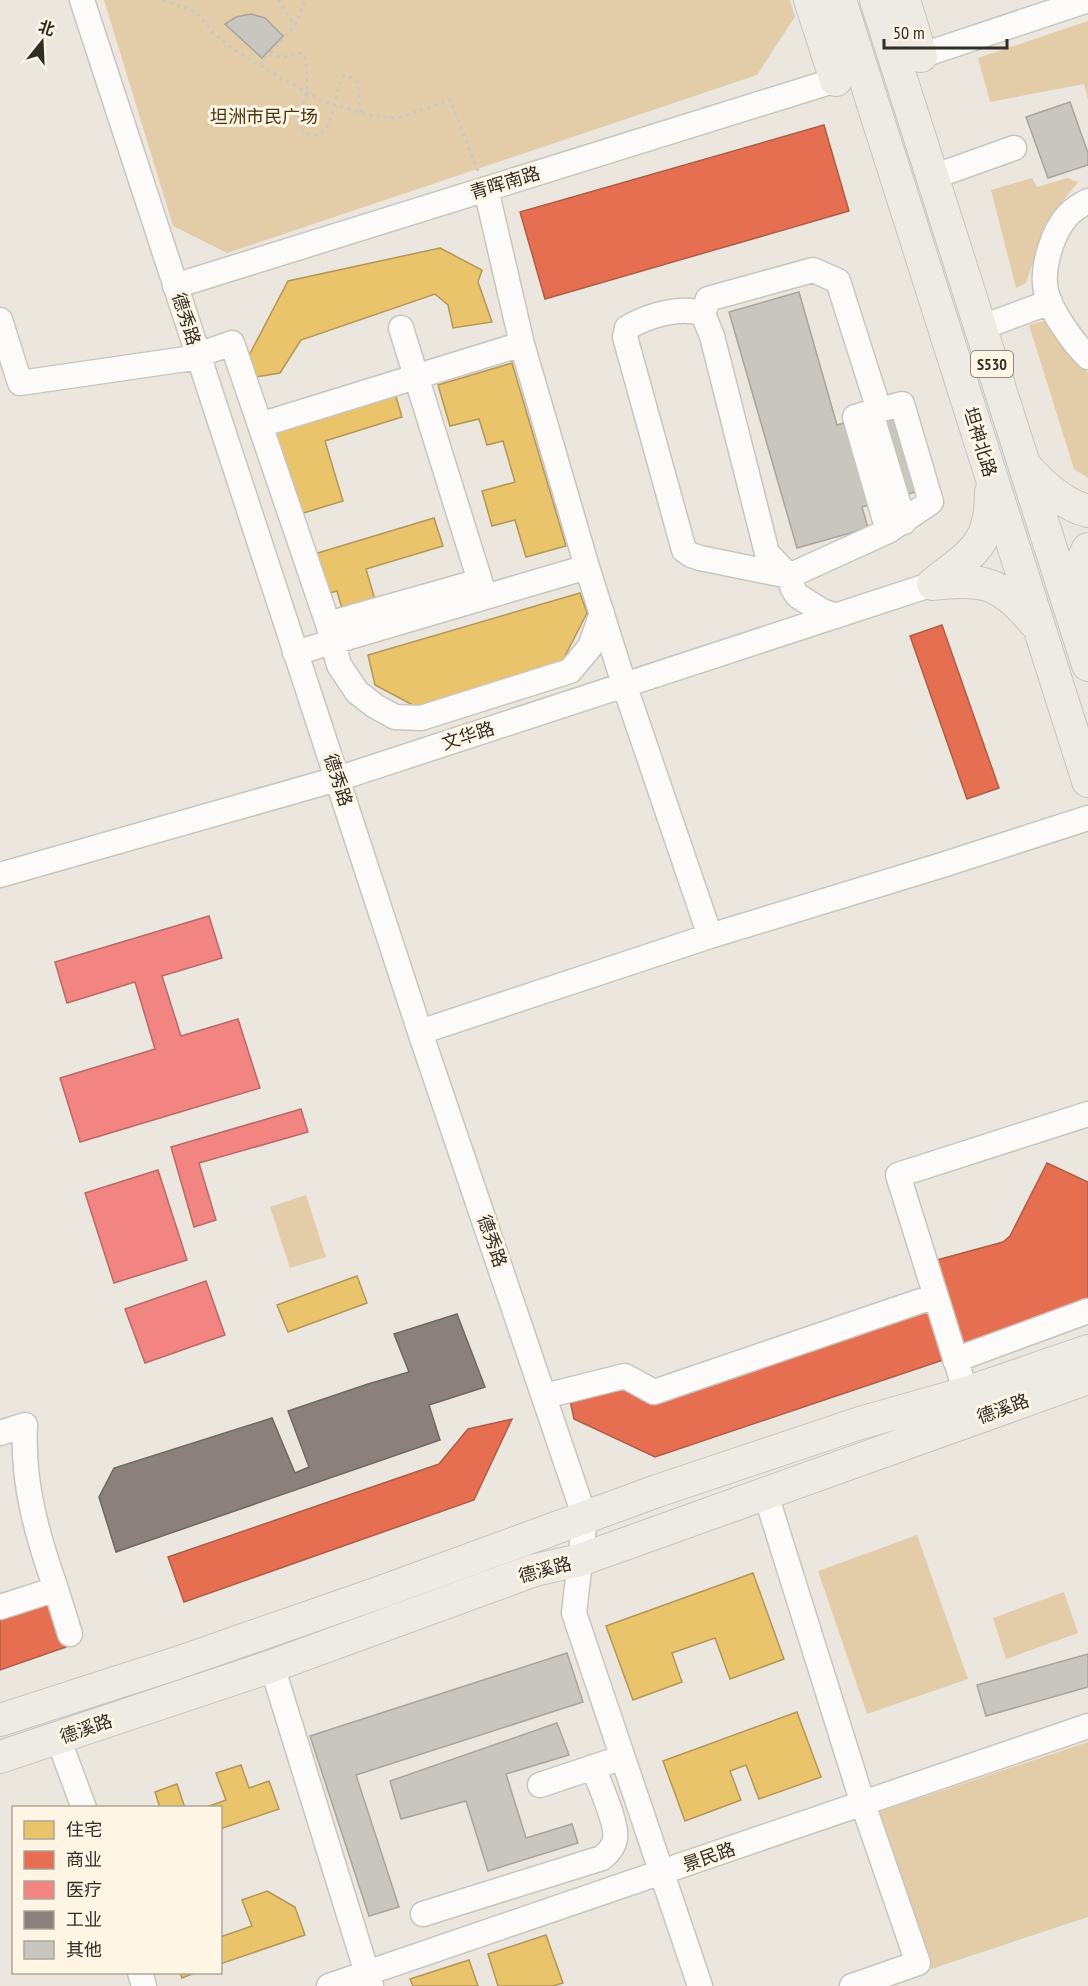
<svg xmlns="http://www.w3.org/2000/svg" width="1088" height="1986" viewBox="0 0 1088 1986" font-family="'PT Sans Narrow','Noto Sans SC',sans-serif">
<rect width="100%" height="100%" fill="#ece7de"/>
<!-- green -->
<path fill="#e3cda8" d="M 104,0 L 790,0 L 795,17 L 757,75 L 227,253 L 173,226 Z
M 1088,21 L 1088,99 L 1084,84 L 990,102 L 978,58 Z
M 1032,178 L 1037,187 L 1067,178 L 1078,182 L 1046,223 L 1026,283 L 1016,288 L 991,190 Z
M 1050,319 L 1065,347 L 1088,373 L 1088,478 L 1074,469 L 1029,325 Z
M 306,1195 L 326,1257 L 290,1268 L 270,1207 Z
M 917,1535 L 968,1679 L 867,1714 L 818,1571 Z
M 1064,1592 L 1078,1633 L 1006,1659 L 993,1618 Z
M 1088,1742 L 1088,1917 L 931,1969 L 878,1812 Z"/>
<!-- homes -->
<path fill="#e9c46a" stroke="#b29756" stroke-width="1.5" d="M 440,248 L 482,270 L 478,282 L 492,322 L 453,328 L 448,305 L 435,294 L 301,340 L 280,373 L 249,378 L 245,363 L 288,281 Z
M 512,363 L 566,546 L 526,557 L 515,520 L 492,526 L 482,491 L 515,482 L 503,441 L 487,445 L 479,419 L 450,426 L 438,385 Z
M 395,393 L 402,417 L 325,441 L 343,501 L 297,515 L 270,431 Z
M 434,518 L 443,546 L 366,569 L 376,603 L 343,612 L 337,591 L 323,595 L 311,555 Z
M 580,593 L 587,613 L 560,666 L 420,709 L 375,685 L 368,655 Z
M 357,1276 L 367,1303 L 288,1332 L 277,1305 Z
M 753,1573 L 784,1659 L 730,1679 L 715,1638 L 672,1653 L 682,1682 L 633,1700 L 606,1626 Z
M 797,1712 L 821,1777 L 759,1799 L 746,1765 L 730,1771 L 741,1800 L 685,1821 L 663,1761 Z
M 241,1765 L 249,1788 L 269,1781 L 279,1809 L 220,1829 L 220,1808 L 204,1808 L 226,1800 L 216,1773 Z
M 177,1784 L 185,1808 L 160,1808 L 155,1792 Z
M 267,1891 L 295,1907 L 305,1935 L 220,1964 L 220,1937 L 252,1926 L 242,1900 Z
M 546,1935 L 563,1983 L 553,1986 L 498,1986 L 488,1954 Z
M 469,1960 L 478,1986 L 413,1986 L 410,1979 Z
M 180,1972 L 197,1972 L 182,1978 Z"/>
<!-- shops -->
<path fill="#e76f51" stroke="#b05c45" stroke-width="1.5" d="M 824,125 L 849,211 L 545,299 L 520,212 Z
M 942,625 L 999,788 L 967,799 L 910,636 Z
M 1047,1163 L 1088,1182 L 1088,1307 L 960,1351 L 933,1261 L 1003,1242 L 1010,1236 Z
M 926,1306 L 946,1359 L 655,1457 L 574,1419 L 569,1396 L 618,1383 L 651,1400 Z
M 512,1419 L 474,1500 L 184,1602 L 168,1557 L 439,1464 L 468,1429 Z
M 53,1602 L 66,1647 L 0,1670 L 0,1619 Z"/>
<!-- health -->
<path fill="#f28482" stroke="#b86a67" stroke-width="1.5" d="M 209,916 L 222,958 L 162,976 L 181,1036 L 238,1019 L 260,1088 L 80,1142 L 60,1078 L 155,1049 L 135,982 L 67,1003 L 55,962 Z
M 301,1109 L 308,1132 L 199,1163 L 216,1220 L 194,1227 L 171,1147 Z
M 158,1170 L 187,1260 L 114,1283 L 85,1193 Z
M 206,1281 L 225,1335 L 145,1363 L 125,1309 Z"/>
<!-- industry -->
<path fill="#8a817c" stroke="#6f6863" stroke-width="1.5" d="M 457,1314 L 485,1387 L 429,1405 L 440,1440 L 116,1552 L 99,1497 L 114,1468 L 272,1418 L 295,1473 L 309,1467 L 288,1411 L 368,1384 L 409,1372 L 394,1334 Z"/>
<!-- building -->
<path fill="#c9c5bf" stroke="#a8a49e" stroke-width="1.5" d="M 251,14 L 265,18 L 283,36 L 262,58 L 225,24 L 236,17 Z
M 1070,102 L 1088,153 L 1088,165 L 1048,178 L 1026,117 Z
M 799,292 L 837,425 L 899,407 L 923,490 L 862,507 L 868,528 L 797,548 L 729,312 Z
M 567,1653 L 583,1702 L 356,1775 L 399,1907 L 369,1916 L 310,1736 Z
M 1088,1654 L 1088,1687 L 986,1716 L 977,1685 Z
M 557,1723 L 569,1755 L 506,1774 L 526,1838 L 572,1824 L 578,1843 L 488,1871 L 466,1801 L 401,1819 L 390,1781 Z"/>
<g fill="none" stroke-linecap="round" stroke-linejoin="round">
<!-- minor casing -->
<g stroke="#c9c5be" stroke-width="27">
<path id="minor" d="M 82,0 L 420,1032 L 585,1518 L 574,1613 L 700,1986
M 905,61 L 1088,0
M 933,177 L 1014,148
M 486,189 L 522,344 L 587,567 L 624,684 L 710,936
M 1088,201 C 1082,204 1074,209 1069,214 C 1053,230 1041,268 1046,291 C 1050,310 1074,344 1088,357
M 175,286 L 836,80
M 703,314 L 708,299 L 813,270 L 838,281 L 879,410 L 902,404 L 931,502 L 888,531 L 789,576 L 700,558 L 691,555 L 684,550 L 625,337 L 627,328 C 647,316 681,305 703,314 L 712,336 L 767,553 L 789,576 L 793,589 L 798,596 L 822,611 L 836,616
M 0,320 L 20,383 L 200,357
M 401,328 L 484,594
M 980,328 L 1050,302
M 198,355 L 232,343 L 328,624 L 480,581
M 879,410 L 855,417 L 888,531
M 871,413 L 904,522
M 260,425 L 522,344
M 328,624 L 339,665 L 357,692 L 375,706 L 395,717 L 421,718 L 570,671 L 590,647 L 602,613
M 295,653 L 587,567
M 0,875 L 337,779 L 933,584
M 420,1032 L 710,936 L 939,866 L 1088,818
M 955,1360 L 1088,1311
M 966,1393 L 898,1175 L 1088,1114
M 545,1396 L 625,1376 L 654,1392 L 935,1296
M 0,1433 L 25,1425 C 22,1483 37,1535 56,1589
M 766,1495 L 863,1804 L 918,1963 L 852,1986
M 0,1607 L 56,1589 L 70,1634
M 272,1666 L 371,1986
M 58,1738 L 84,1808
M 540,1785 L 609,1762
M 423,1914 L 602,1858 C 608,1853 614,1847 615,1839 C 618,1824 599,1783 593,1767
M 140,1972 L 144,1986
M 329,1986 L 1088,1726"/>
</g>
<!-- major casing -->
<g stroke="#c7c4c0" stroke-width="34">
<path id="major" d="M 810,0 L 836,80
M 840,0 L 1088,781
M 876,0 L 1088,665
M 904,0 L 921,56
M 1026,467 C 1042,485 1064,505 1088,511
M 933,584 C 971,553 991,547 991,492
M 933,584 C 982,578 1001,582 1034,622
M 1075,610 C 1074,588 1078,568 1088,549
M 0,1720 L 177,1663 L 378,1593 L 657,1491 L 860,1423 L 966,1393 L 1088,1351
M 0,1757 L 272,1666 L 535,1570 L 580,1560 L 1088,1378"/>
</g>
<!-- path -->
<path stroke="#cac8c5" stroke-width="3" stroke-dasharray="3 4.5" stroke-linecap="butt" d="M 163,0 L 196,12 L 213,33 L 232,48 L 279,77 L 325,102 L 373,116 L 399,118 L 450,100 L 478,171
M 278,0 L 295,26
M 269,55 L 282,57 L 301,53 L 306,60 L 307,94 L 297,118 C 300,129 304,133 314,136 C 318,134 324,131 326,128 C 336,112 334,91 344,76 L 354,78 C 362,88 356,101 361,113
M 260,64 L 295,26 L 305,0"/>
<!-- minor -->
<use href="#minor" stroke="#fcfbfa" stroke-width="24"/>
<!-- major -->
<use href="#major" stroke="#eeeae4" stroke-width="32"/>
</g>
<g text-anchor="middle" stroke-width="6" stroke-linejoin="round" paint-order="stroke">
<!-- shield labels -->
<rect fill="#fff5e5" stroke="#6f6a61" stroke-width="1.5" x="971" y="351" width="42" height="26" rx="4.5"/>
<g font-size="16" font-weight="bold" fill="#312e28">
<text x="992" y="370">S530</text>
</g>
<!-- park labels -->
<g font-size="18" fill="#493510" stroke="#fff5e5">
<text x="264" y="123">坦洲市民广场</text>
</g>
<!-- street labels -->
<g font-size="18" fill="#312e28" stroke="#fff5e5">
<text transform="translate(505 183) rotate(-17)" y="6">青晖南路</text>
<text transform="translate(186 319) rotate(72)" y="6">德秀路</text>
<text transform="translate(980 442) rotate(73)" y="6">坦神北路</text>
<text transform="translate(468 736) rotate(-18)" y="6">文华路</text>
<text transform="translate(338 780) rotate(72)" y="6">德秀路</text>
<text transform="translate(492 1241) rotate(71)" y="6">德秀路</text>
<text transform="translate(1003 1409) rotate(-20)" y="6">德溪路</text>
<text transform="translate(545 1570) rotate(-15)" y="6">德溪路</text>
<text transform="translate(86 1729) rotate(-19)" y="6">德溪路</text>
<text transform="translate(709 1857) rotate(-19)" y="6">景民路</text>
</g>
</g>
<!-- legend -->
<rect x="12" y="1806" width="210" height="168" fill="#fff5e5" stroke="#ada599" stroke-width="1.5"/>
<rect x="24" y="1821" width="30" height="18" fill="#e9c46a" stroke="#ada599" stroke-width="1.5"/>
<text x="66" y="1836" font-size="18" fill="#312e28">住宅</text>
<rect x="24" y="1851" width="30" height="18" fill="#e76f51" stroke="#ada599" stroke-width="1.5"/>
<text x="66" y="1866" font-size="18" fill="#312e28">商业</text>
<rect x="24" y="1881" width="30" height="18" fill="#f28482" stroke="#ada599" stroke-width="1.5"/>
<text x="66" y="1896" font-size="18" fill="#312e28">医疗</text>
<rect x="24" y="1911" width="30" height="18" fill="#8a817c" stroke="#ada599" stroke-width="1.5"/>
<text x="66" y="1926" font-size="18" fill="#312e28">工业</text>
<rect x="24" y="1941" width="30" height="18" fill="#c9c5bf" stroke="#ada599" stroke-width="1.5"/>
<text x="66" y="1956" font-size="18" fill="#312e28">其他</text>
<!-- north arrow -->
<g transform="translate(42 42) rotate(18)" stroke="#fff5e5" stroke-width="4.5" paint-order="stroke">
<path d="M0-4.5L10 22L0 15L-10 22Z" fill="#312e28"/>
<text y="-9" font-size="16" font-weight="bold" text-anchor="middle" fill="#312e28">北</text>
</g>
<!-- scale -->
<path d="M884 39v9h123v-9" fill="none" stroke="#312e28" stroke-width="3"/>
<text x="893" y="39" font-size="18" fill="#312e28" stroke="#fff5e5" stroke-width="4.5" paint-order="stroke">50 m</text>
</svg>
